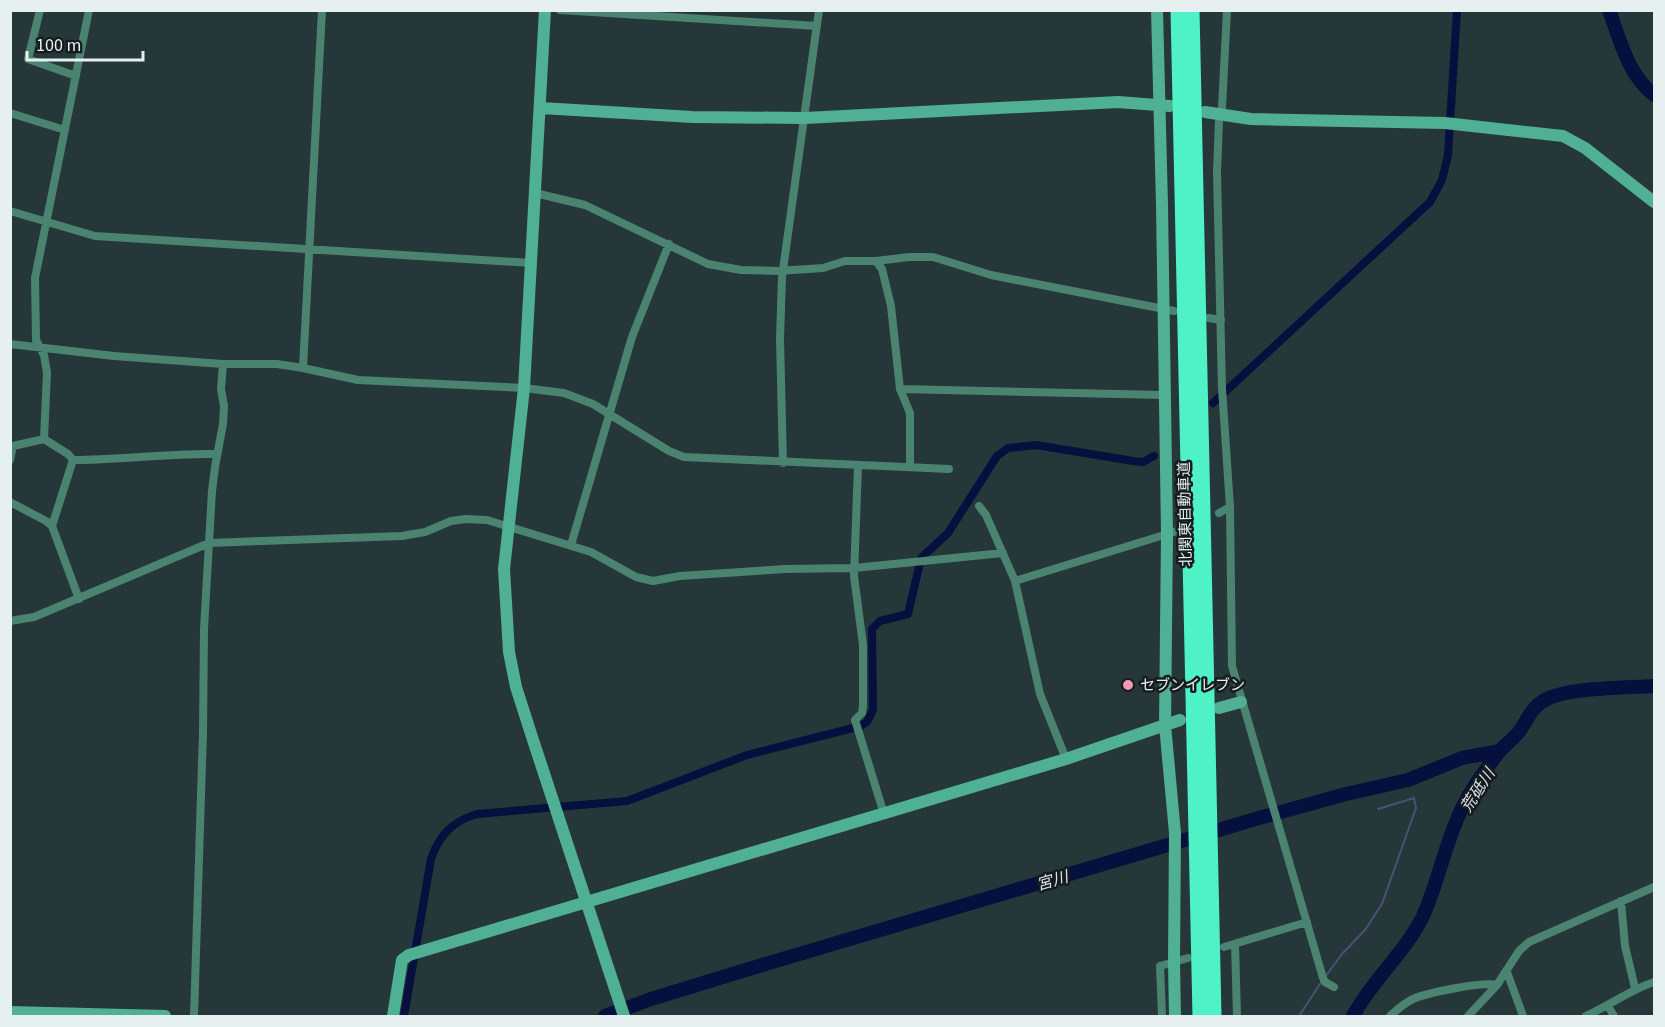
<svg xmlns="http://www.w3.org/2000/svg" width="1665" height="1027" viewBox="0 0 1665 1027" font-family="'Source Sans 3','Noto Sans JP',sans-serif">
<rect width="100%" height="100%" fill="#253738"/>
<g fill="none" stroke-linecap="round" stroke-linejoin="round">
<!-- stream -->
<path stroke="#485374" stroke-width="2" d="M 1408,780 L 1409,784
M 1325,977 L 1342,954 L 1365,930 L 1382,904 L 1416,808 L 1414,798 L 1378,809
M 1299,1016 L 1322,981"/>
<!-- canal -->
<path stroke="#05103e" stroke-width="8" d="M 1213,403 L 1430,202 L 1442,180 L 1448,155 L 1457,10
M 404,1016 L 431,859 C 439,835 453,821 477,814 L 627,801 L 747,755 L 861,726 L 867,722 L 873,710 L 872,629 L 880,621 L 908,614 L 921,558 L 948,533 L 997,456 L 1008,448 L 1036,445 L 1133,461 L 1143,462 L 1154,456"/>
<!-- river -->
<path stroke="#05103e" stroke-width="14" d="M 1609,10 C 1620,40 1628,75 1654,95
M 605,1016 L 651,999 L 762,965 L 1259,818 L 1346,794 L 1408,780 L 1462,758 L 1500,751
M 1353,1016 C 1372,980 1405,953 1423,916 C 1437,885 1443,853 1456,822 C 1465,797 1483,773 1499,752 C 1505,745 1512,740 1518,733 C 1527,722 1530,709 1543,701 C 1566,687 1626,688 1654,686"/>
<!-- street -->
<path stroke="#4b8371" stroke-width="8" d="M 40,10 L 28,59 L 76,76
M 89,10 L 35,278 L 36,340 L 44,355 L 47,373 L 44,439 L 68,454 L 73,460 C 121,460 169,453 217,454
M 560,10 L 817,26
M 1227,10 L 1222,108 L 1219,120 L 1217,172 L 1222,388 L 1230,507 L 1232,666 L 1323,978 L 1325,982 L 1334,987
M 10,113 L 65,130
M 535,193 L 585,205 L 708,264 L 741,270 L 778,271 L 823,268 L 845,261 L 876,261 L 909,257 L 933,257 L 991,275 L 1174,311
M 10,211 L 95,236 L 531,263
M 876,261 L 882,269 L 891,306 L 900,389 L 910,413 L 910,467
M 1209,318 L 1221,320
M 10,344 L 114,356 L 223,364 L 277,364 L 303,368 L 358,380 L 524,388 L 564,393 L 593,404 L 669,451 L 684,457 L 949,469
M 303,368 L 322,10
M 900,389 L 1164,395
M 10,460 L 13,446 L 44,439
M 73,460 L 52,526 L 79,599
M 783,463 L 780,339 L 782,277 L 819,10
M 858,466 L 854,576 L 863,645 L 863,706 L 862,713 L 855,720 L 884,814
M 10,502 L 46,521 L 52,526
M 979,506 L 986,515 L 1015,581 L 1040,694 L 1066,759
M 1219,513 L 1230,507
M 571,545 L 632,337 L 669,244
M 1015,581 L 1177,531
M 10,621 L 34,617 L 209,543 L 402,536 L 425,532 L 451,521 L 466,519 L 487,520 L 591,552 L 636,577 L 653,581 L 680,576 L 785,569 L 854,568 L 1003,553
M 1621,901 L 1625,946 L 1635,988
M 1235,944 L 1237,1016
M 1224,947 L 1307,922
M 1507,972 L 1523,1016
M 1608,1006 L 1614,1016
M 194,1016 L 203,732 L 204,629 L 212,491 L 215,467 L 223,424 L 224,406 L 221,389 L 223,364
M 1162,1016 L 1160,966 L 1188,958
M 1390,1016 C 1397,1010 1404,1003 1413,999 C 1426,993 1484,981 1497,985
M 1468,1016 L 1497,985 L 1519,951 L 1529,942 L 1654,887
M 1586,1016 C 1610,1005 1630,990 1654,982"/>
<!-- secondary -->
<path stroke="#50b093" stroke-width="12" d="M 545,10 L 524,388 L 504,569 L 509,652 L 516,687 L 533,740 L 624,1016
M 1157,10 L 1162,205 L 1167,534 L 1165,725 L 1175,833 L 1174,962 L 1175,1016
M 541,108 L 692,117 L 805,118 L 1118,102 L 1170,106
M 1205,112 L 1251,119 L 1445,123 L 1563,136 L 1585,148 L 1654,202
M 1219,708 L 1241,702
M 10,1012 L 165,1016
M 393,1016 L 402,960 L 409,955 L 1066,759 L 1180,720"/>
<!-- highway -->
<path stroke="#4ef2c6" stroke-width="15" d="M 1178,10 L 1200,1016
M 1192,10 L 1214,1016"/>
</g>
<!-- markers -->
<circle fill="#f19ab2" stroke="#151c1d" stroke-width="2" cx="1128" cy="685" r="6"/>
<g text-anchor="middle" stroke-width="5" stroke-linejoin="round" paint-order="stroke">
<!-- street labels -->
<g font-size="15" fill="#e6f0f1" stroke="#151c1d">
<text transform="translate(1185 514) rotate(-91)" y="5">北関東自動車道</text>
</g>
<!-- poi labels -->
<g font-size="15" fill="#e6f0f1" stroke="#151c1d" text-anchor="start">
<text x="1140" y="690">セブンイレブン</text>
</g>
<!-- water labels -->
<g font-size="16" font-style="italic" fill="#dbe2f3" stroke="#151c1d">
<text transform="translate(1477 790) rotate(-57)" y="6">荒砥川</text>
<text transform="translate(1052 880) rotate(-16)" y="6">宮川</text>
</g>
</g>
<!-- border -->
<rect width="1665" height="1027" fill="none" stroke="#e6f0f1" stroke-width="24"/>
<!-- scale -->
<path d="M27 51v9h116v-9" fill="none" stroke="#e6f0f1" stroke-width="3"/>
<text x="36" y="51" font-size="18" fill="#e6f0f1" stroke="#151c1d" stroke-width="4.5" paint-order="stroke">100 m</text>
</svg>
